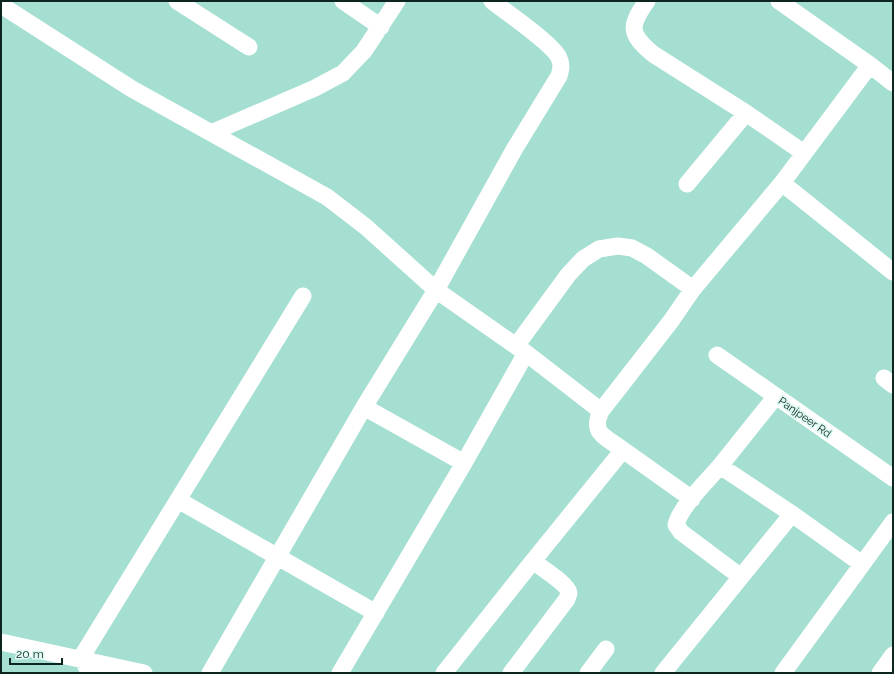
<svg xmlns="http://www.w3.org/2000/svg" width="894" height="674" viewBox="0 0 894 674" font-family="Raleway,sans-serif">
<rect width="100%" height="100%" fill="#a4dfd1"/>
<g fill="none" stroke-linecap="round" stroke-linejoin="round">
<!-- street -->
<path stroke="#fff" stroke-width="17" d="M 177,1 L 249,47
M 343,1 L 381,27
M 647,1 C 629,26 629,34 653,54 L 746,113 L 804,153
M 779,1 L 870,65 L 893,83
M 1,5 L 132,89 L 327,197 L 366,227 L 436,290 L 526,353 L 601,411
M 211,133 L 315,88 L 343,73 L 364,51 L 397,1
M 782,183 L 893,272
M 687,184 L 746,113
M 516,346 L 568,275 L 583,259 L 599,249 L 618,246 L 632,248 L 647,256 L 693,289
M 717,355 L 893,478
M 884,378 L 893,385
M 364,407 L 464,463
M 623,450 L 692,499
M 720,466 L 776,396
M 178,500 L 376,613
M 741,577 L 681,532 L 676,525 C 680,507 707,481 720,466 L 792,514 L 862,564
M 1,642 L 144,673
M 90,673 L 81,658 L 303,296
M 210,673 L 364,407 L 436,290 L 515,148 L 559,76 C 561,69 562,65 559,58 C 554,45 506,12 492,1
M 340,673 L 464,463 L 526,353
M 444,673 L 533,561
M 511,673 L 567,599 C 567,598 569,594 569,593 C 568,584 540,567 533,561 L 623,450 C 606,437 590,434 601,411 L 671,321 L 693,289 L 782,183 L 870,65
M 588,673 L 606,649
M 663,673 L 792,514
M 783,673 L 893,522
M 880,673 L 893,655"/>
</g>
<g text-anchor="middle" stroke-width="3.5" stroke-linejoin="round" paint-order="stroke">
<!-- street labels -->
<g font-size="11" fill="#0d2521" stroke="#dcf9f2">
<text transform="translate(805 417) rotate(35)" y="4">Panjpeer Rd</text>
</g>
</g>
<!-- border -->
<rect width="894" height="674" fill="none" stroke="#0d2521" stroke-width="4"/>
<!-- scale -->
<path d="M10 658v6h52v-6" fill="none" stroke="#0d2521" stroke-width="2"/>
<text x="16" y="658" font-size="12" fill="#0d2521" stroke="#dcf9f2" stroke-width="3" paint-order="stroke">20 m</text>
</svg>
